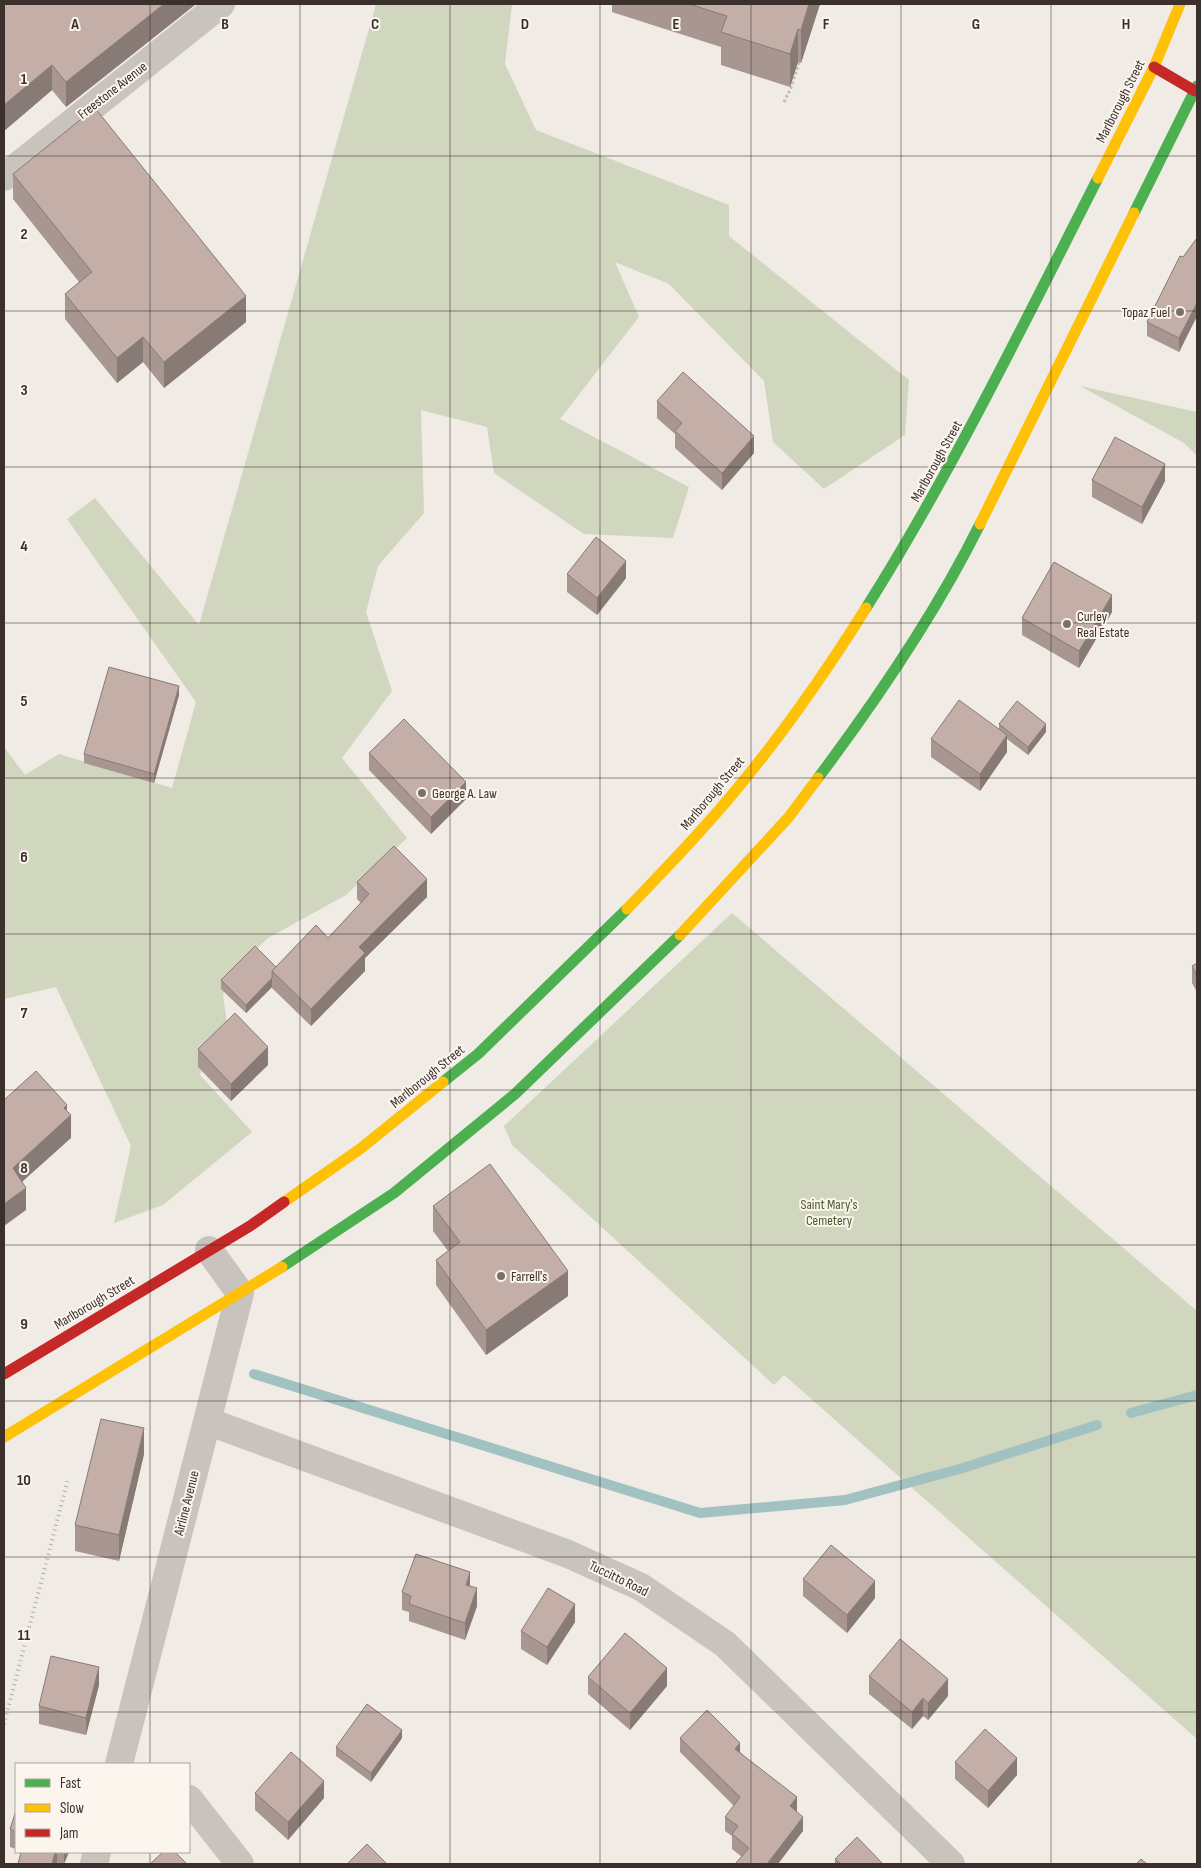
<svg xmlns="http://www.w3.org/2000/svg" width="1201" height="1868" viewBox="0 0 1201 1868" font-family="'Sofia Sans Condensed',sans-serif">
<rect width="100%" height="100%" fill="#f0ebe5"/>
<!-- green -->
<path fill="#d1d6bf" d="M 376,4 L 512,4 L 505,64 L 536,130 L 729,205 L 729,236 L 909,380 L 905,435 L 824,489 L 773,442 L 764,381 L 669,284 L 615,262 L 639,317 L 560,419 L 689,487 L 673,538 L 584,534 L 494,473 L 487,427 L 421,410 L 424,513 L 378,566 L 366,612 L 392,691 L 342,758 L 407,838 L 346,895 L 268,938 L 229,974 L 223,995 L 228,1030 L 206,1054 L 200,1075 L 252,1132 L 163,1205 L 114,1223 L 131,1146 L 56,987 L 4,999 L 4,747 L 25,775 L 59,754 L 172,788 L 196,702 L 67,519 L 95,498 L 199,625 Z
M 1080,386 L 1197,412 L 1197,456 L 1184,443 Z
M 732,913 L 1197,1311 L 1197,1739 L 784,1375 L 774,1385 L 512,1145 L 504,1126 Z"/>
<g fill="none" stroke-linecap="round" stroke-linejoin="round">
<!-- stream -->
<path stroke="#a1c2c1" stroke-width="10" d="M 254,1374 L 700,1513 L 845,1500 L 963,1468 L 1097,1425
M 1131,1413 L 1197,1395"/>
<!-- path -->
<path stroke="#c2bbb6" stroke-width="3" stroke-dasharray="2.5 2.5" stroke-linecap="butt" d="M 784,102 L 791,88 L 799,62"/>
<!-- street -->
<path stroke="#c9c3be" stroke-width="28" d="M 4,177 L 221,4
M 207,1421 L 568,1554 L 641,1587 L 725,1644 L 951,1864
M 119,1764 L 240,1293 L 209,1250
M 189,1799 L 240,1864
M 94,1864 L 97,1852"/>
<!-- fast -->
<path stroke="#4caf50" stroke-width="11" d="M 1134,213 L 1197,86
M 866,608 C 953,470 1024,323 1098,178
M 818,778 C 878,698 936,613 980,524
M 443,1082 L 478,1054 L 627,909
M 282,1267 L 394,1193 L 515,1094 L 680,935"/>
<!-- slow -->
<path stroke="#ffc107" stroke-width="11" d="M 1098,178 L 1154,67 L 1180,4
M 980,524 L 1134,213
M 627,909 C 667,867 708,825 745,779 C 789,725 829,667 866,608
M 680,935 L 788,818 L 818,778
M 284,1202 L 360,1149 L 443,1082
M 4,1437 L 282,1267"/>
<!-- jam -->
<path stroke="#c62828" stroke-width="11" d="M 1154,67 L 1195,91
M 4,1374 L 250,1226 L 284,1202"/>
<!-- rail -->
<path stroke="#b1aca8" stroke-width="4" stroke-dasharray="1 4" stroke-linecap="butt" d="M 4,1724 L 68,1479"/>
</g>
<!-- wall -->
<path fill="#a89690" d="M 4,4 L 196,4 L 66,107 L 52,90 L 4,131 Z
M 612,4 L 820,4 L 801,63 L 798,62 L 790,87 L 721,65 L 721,47 L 612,12 Z
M 13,174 L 246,322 L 164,388 L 143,362 L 117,383 L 65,319 L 65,294 L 79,282 L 13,199 Z
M 1197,238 L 1197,316 L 1179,352 L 1147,336 L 1147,322 L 1183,257 Z
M 657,401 L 754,453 L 722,490 L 675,448 L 675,434 L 657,418 Z
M 1092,480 L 1165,481 L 1142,524 L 1092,497 Z
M 567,574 L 626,578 L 597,615 L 567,592 Z
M 1112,612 L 1079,668 L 1022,635 L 1022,618 Z
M 179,695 L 154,783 L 84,763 L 84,754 Z
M 999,724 L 1046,732 L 1028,755 L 1007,739 L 1007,752 L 980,791 L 931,757 L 931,739 L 999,729 Z
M 369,753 L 466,799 L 431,834 L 369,770 Z
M 357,882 L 427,897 L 365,958 L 365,971 L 311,1026 L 272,988 L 272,987 L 246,1013 L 221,989 L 221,980 L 276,967 L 328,938 L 361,903 L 357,899 Z
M 1197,963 L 1197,992 L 1192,983 L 1192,966 Z
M 198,1049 L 268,1065 L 231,1101 L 198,1067 Z
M 433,1206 L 568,1296 L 486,1355 L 436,1285 L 436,1260 L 448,1251 L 433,1231 Z
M 144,1454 L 119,1561 L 75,1551 L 75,1525 Z
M 803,1579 L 875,1598 L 847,1633 L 803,1596 Z
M 470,1586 L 477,1606 L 465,1640 L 409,1621 L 409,1612 L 402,1610 L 402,1592 Z
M 575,1622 L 547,1665 L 521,1649 L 521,1631 Z
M 869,1676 L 948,1696 L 928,1720 L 923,1716 L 912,1729 L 869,1694 Z
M 588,1677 L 667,1686 L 630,1730 L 588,1694 Z
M 99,1685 L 86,1735 L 39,1724 L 39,1706 Z
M 402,1738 L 371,1782 L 336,1756 L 336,1747 Z
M 680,1738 L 740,1752 L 797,1812 L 803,1831 L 742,1857 L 732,1849 L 732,1836 L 725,1831 L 725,1817 L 734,1806 L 680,1752 Z
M 955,1762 L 1017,1775 L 988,1808 L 955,1779 Z
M 255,1793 L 324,1798 L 288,1840 L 255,1810 Z
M 16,1811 L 16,1849 L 10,1847 L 10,1829 Z
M 21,1852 L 69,1852 L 64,1864 L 62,1864 Z
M 835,1859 L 883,1864 L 835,1864 Z"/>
<!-- shaded-wall -->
<path fill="#887a75" d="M 164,4 L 196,4 L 66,107 L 66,82 Z
M 809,4 L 820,4 L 801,63 L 801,30 Z
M 798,29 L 798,62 L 790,87 L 790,54 Z
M 52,65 L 52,90 L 4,131 L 4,105 Z
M 246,296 L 246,322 L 164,388 L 164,362 Z
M 1197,303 L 1197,316 L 1179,352 L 1179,338 Z
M 143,337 L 143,362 L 117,383 L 117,358 Z
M 754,436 L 754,453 L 722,490 L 722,473 Z
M 1165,464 L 1165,481 L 1142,524 L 1142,507 Z
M 626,561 L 626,578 L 597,615 L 597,598 Z
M 1112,595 L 1112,612 L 1079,668 L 1079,651 Z
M 179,686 L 179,695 L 154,783 L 154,774 Z
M 1046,724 L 1046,732 L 1028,755 L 1028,747 Z
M 1007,735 L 1007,752 L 980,791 L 980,774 Z
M 466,782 L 466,799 L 431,834 L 431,817 Z
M 427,879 L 427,897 L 365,958 L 365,971 L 311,1026 L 311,1009 L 359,947 Z
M 272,978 L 272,987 L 246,1013 L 246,1005 Z
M 268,1047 L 268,1065 L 231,1101 L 231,1084 Z
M 67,1105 L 67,1118 L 71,1115 L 71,1138 L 13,1190 L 13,1168 L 64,1108 Z
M 26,1188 L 26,1210 L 4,1226 L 4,1204 Z
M 568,1271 L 568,1296 L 486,1355 L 486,1330 Z
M 144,1428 L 144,1454 L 119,1561 L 119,1535 Z
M 470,1572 L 470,1589 L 466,1585 Z
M 875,1581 L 875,1598 L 847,1633 L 847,1615 Z
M 477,1588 L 477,1606 L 465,1640 L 465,1623 Z
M 575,1604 L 575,1622 L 547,1665 L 547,1647 Z
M 99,1667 L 99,1685 L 86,1735 L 86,1718 Z
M 667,1668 L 667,1686 L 630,1730 L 630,1713 Z
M 948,1679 L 948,1696 L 928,1720 L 928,1703 Z
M 923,1698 L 923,1716 L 912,1729 L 912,1712 Z
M 402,1730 L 402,1738 L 371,1782 L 371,1773 Z
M 740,1743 L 740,1758 L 735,1749 Z
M 1017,1758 L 1017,1775 L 988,1808 L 988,1791 Z
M 324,1781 L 324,1798 L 288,1840 L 288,1822 Z
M 797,1797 L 797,1812 L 790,1806 Z
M 803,1817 L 803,1831 L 778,1864 L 767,1864 Z
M 55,1852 L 57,1852 L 57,1864 L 52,1864 Z
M 64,1852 L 69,1852 L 64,1864 Z"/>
<!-- building -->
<path fill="#c3afa7" stroke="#887a75" d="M 4,4 L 164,4 L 66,82 L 52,65 L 4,105 Z
M 689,4 L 809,4 L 801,30 L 798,29 L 790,54 L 721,32 L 727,16 Z
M 95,108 L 246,296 L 164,362 L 143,337 L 117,358 L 65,294 L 92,272 L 13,174 Z
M 1197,238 L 1197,303 L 1179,338 L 1147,322 L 1180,256 L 1183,257 Z
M 683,372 L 754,436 L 722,473 L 675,431 L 682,423 L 657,401 Z
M 1115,437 L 1165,464 L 1142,507 L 1092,480 Z
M 596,537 L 626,561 L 597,598 L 567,574 Z
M 1054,562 L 1112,595 L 1079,651 L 1022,618 Z
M 109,667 L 179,686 L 154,774 L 84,754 Z
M 959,700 L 1007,735 L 980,774 L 931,739 Z
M 1017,701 L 1046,724 L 1028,747 L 999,724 Z
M 404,719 L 466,782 L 431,817 L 369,753 Z
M 394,846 L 427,879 L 359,947 L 365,953 L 311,1009 L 272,971 L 316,925 L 328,938 L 369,894 L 357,882 Z
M 255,946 L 276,967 L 272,971 L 272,978 L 246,1005 L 221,980 Z
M 1197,963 L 1197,975 L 1192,966 Z
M 235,1013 L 268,1047 L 231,1084 L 198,1049 Z
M 36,1071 L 67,1105 L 64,1108 L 71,1115 L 13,1168 L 26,1188 L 4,1204 L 4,1100 Z
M 490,1164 L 568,1271 L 486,1330 L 436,1260 L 460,1242 L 433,1206 Z
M 101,1419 L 144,1428 L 119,1535 L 75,1525 Z
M 831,1545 L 875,1581 L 847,1615 L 803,1579 Z
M 416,1554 L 470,1572 L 466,1585 L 477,1588 L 465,1623 L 409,1604 L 411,1596 L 402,1592 Z
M 548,1588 L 575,1604 L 547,1647 L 521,1631 Z
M 625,1633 L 667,1668 L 630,1713 L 588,1677 Z
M 900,1639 L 948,1679 L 928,1703 L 923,1698 L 912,1712 L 869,1676 Z
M 51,1656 L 99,1667 L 86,1718 L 39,1706 Z
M 367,1704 L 402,1730 L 371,1773 L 336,1747 Z
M 707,1710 L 740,1743 L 735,1749 L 797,1797 L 790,1806 L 803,1817 L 767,1864 L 735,1864 L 749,1848 L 732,1834 L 738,1826 L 725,1817 L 740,1797 L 680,1738 Z
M 985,1729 L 1017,1758 L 988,1791 L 955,1762 Z
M 291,1752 L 324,1781 L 288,1822 L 255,1793 Z
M 16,1811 L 16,1832 L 10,1829 Z
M 857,1837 L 883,1864 L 841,1864 L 835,1859 Z
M 367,1844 L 387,1864 L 347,1864 Z
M 21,1852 L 55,1852 L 52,1864 L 18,1864 Z
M 163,1852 L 175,1852 L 187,1864 L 150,1864 Z
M 1141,1859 L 1147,1864 L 1136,1864 Z"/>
<!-- grid -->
<path fill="none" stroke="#3b302b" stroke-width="1" stroke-opacity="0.55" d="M 150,4 L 150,1764M 300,4 L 300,1864M 450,4 L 450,1864M 600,4 L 600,1864M 751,4 L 751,1864M 901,4 L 901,1864M 1051,4 L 1051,1864M 4,156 L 1197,156M 4,311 L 1197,311M 4,467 L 1197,467M 4,623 L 1197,623M 4,778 L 1197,778M 4,934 L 1197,934M 4,1090 L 1197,1090M 4,1245 L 1197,1245M 4,1401 L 1197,1401M 4,1557 L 1197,1557M 4,1712 L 1197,1712M 150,1852 L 150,1864"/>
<!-- markers -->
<g fill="#7a716c" stroke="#fbf5ee" stroke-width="2">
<circle cx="1180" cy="312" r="5"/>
<circle cx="1067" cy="624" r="5"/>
<circle cx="422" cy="793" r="5"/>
<circle cx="501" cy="1276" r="5"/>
</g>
<g text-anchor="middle" stroke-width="4" stroke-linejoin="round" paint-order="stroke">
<!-- street labels -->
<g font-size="14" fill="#3b302b" stroke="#fbf5ee">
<text transform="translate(112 90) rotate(-38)" y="5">Freestone Avenue</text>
<text transform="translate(1120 101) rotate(-63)" y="5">Marlborough Street</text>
<text transform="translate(936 461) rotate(-61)" y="5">Marlborough Street</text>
<text transform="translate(712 793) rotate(-50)" y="5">Marlborough Street</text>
<text transform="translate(427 1076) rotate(-39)" y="5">Marlborough Street</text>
<text transform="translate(94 1302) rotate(-31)" y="5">Marlborough Street</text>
<text transform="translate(186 1503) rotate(-76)" y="5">Airline Avenue</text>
<text transform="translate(619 1578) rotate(26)" y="5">Tuccitto Road</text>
</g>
<!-- poi labels -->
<g font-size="14" fill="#3b302b" stroke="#fbf5ee" text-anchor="start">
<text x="1170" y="317" text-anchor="end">Topaz Fuel</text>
<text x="1077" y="621">Curley<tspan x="1077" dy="16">Real Estate</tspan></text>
<text x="432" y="798">George A. Law</text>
<text x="511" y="1281">Farrell's</text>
</g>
<!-- park labels -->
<g font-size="14" fill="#4a5a2e" stroke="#fbf5ee">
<text x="829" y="1209">Saint Mary's<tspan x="829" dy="16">Cemetery</tspan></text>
</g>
</g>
<g font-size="16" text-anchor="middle" font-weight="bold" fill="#3b302b" stroke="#fbf5ee" stroke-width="4" stroke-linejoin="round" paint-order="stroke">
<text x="75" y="29">A</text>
<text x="225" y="29">B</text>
<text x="375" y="29">C</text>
<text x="525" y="29">D</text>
<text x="676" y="29">E</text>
<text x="826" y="29">F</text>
<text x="976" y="29">G</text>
<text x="1126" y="29">H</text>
<text x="24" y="84">1</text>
<text x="24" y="239">2</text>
<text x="24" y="395">3</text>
<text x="24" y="551">4</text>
<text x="24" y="706">5</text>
<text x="24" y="862">6</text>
<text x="24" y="1018">7</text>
<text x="24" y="1173">8</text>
<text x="24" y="1329">9</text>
<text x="24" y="1485">10</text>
<text x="24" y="1640">11</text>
</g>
<!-- border -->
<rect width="1201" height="1868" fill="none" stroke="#3b302b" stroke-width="10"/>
<!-- legend -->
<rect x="15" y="1763" width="175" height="90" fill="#fbf5ee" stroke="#aea6a0"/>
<rect x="25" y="1779" width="25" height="8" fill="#4caf50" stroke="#aea6a0"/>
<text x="60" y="1788" font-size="15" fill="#3b302b">Fast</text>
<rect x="25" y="1804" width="25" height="8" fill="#ffc107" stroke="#aea6a0"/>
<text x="60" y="1813" font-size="15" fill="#3b302b">Slow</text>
<rect x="25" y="1829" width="25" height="8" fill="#c62828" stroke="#aea6a0"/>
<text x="60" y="1838" font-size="15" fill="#3b302b">Jam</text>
</svg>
